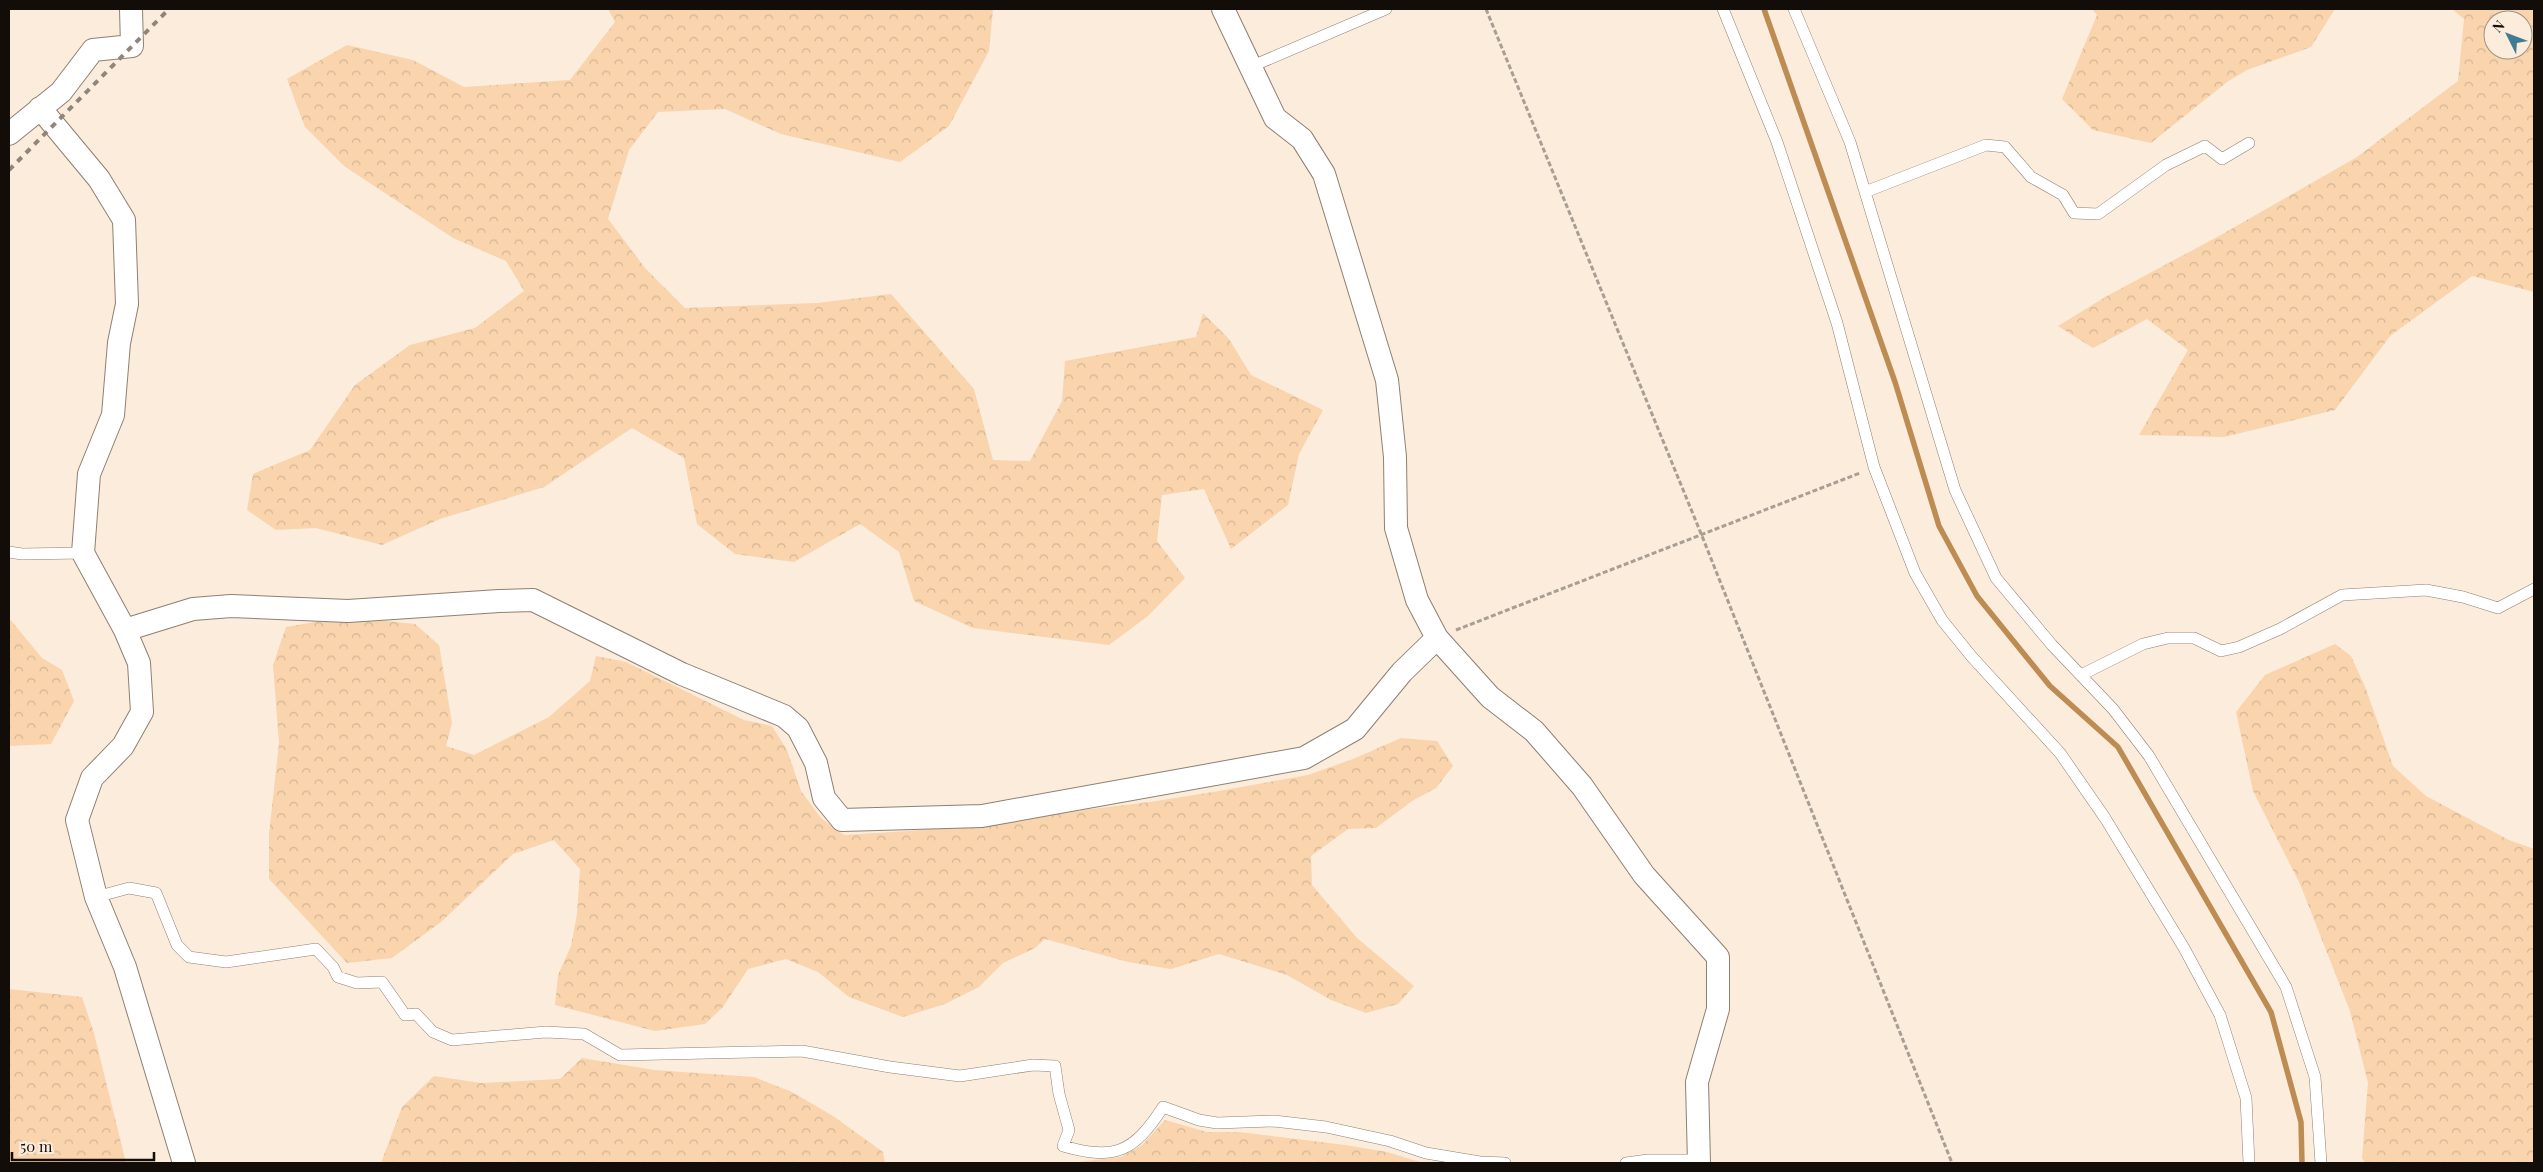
<svg xmlns="http://www.w3.org/2000/svg" width="2543" height="1172" viewBox="0 0 2543 1172" font-family="'Playfair Display',serif">
<defs>
<pattern id="forest-crowns" width="20" height="18" patternUnits="userSpaceOnUse" patternTransform="scale(1.25)"><rect width="20" height="18" fill="#f9d4ad"/><path d="M2 6a3 3 0 1 1 6 0M12 15a3 3 0 1 1 6 0" fill="none" stroke="#d4b593"/></pattern>
</defs>
<rect width="100%" height="100%" fill="#fbecdc"/>
<!-- forest -->
<path fill="url(#forest-crowns)" fill-rule="evenodd" d="M 608,9 L 993,9 L 989,51 L 949,126 L 900,162 L 781,134 L 725,109 L 658,112 L 629,150 L 608,219 L 645,268 L 685,308 L 817,303 L 891,294 L 974,389 L 993,460 L 1030,461 L 1062,401 L 1065,361 L 1196,337 L 1203,313 L 1229,339 L 1251,375 L 1323,410 L 1299,454 L 1288,505 L 1231,549 L 1204,489 L 1162,495 L 1157,541 L 1185,578 L 1148,616 L 1109,645 L 973,628 L 914,601 L 899,552 L 860,524 L 794,562 L 735,554 L 697,524 L 684,458 L 632,428 L 544,487 L 440,519 L 382,545 L 316,528 L 276,530 L 247,510 L 253,474 L 310,450 L 355,385 L 410,345 L 475,328 L 524,291 L 506,261 L 453,238 L 344,166 L 305,127 L 287,79 L 347,45 L 413,60 L 464,87 L 570,80 L 615,22 Z
M 2092,9 L 2335,9 L 2311,47 L 2247,70 L 2227,82 L 2151,143 L 2093,130 L 2062,99 L 2097,15 Z
M 2452,9 L 2534,9 L 2534,292 L 2472,276 L 2390,336 L 2335,410 L 2224,437 L 2139,435 L 2188,350 L 2147,319 L 2093,348 L 2058,326 L 2107,296 L 2219,236 L 2357,157 L 2458,81 L 2464,19 ZM 2493,20 L 2523,20 L 2523,50 L 2493,50 Z
M 9,618 L 42,658 L 62,670 L 74,701 L 51,744 L 9,746 Z
M 376,620 L 415,624 L 439,645 L 452,723 L 446,746 L 474,755 L 549,717 L 590,681 L 596,656 L 626,662 L 744,720 L 772,726 L 787,750 L 801,791 L 821,818 L 844,835 L 909,831 L 1150,802 L 1219,791 L 1308,775 L 1353,759 L 1401,738 L 1437,741 L 1453,766 L 1436,788 L 1412,801 L 1376,828 L 1348,829 L 1311,856 L 1312,885 L 1357,938 L 1414,986 L 1398,1004 L 1366,1013 L 1331,1000 L 1287,975 L 1219,954 L 1171,969 L 1128,962 L 1045,939 L 1035,948 L 1003,963 L 979,987 L 945,1004 L 903,1017 L 849,997 L 818,972 L 786,959 L 748,969 L 723,1007 L 705,1024 L 655,1031 L 555,1005 L 558,975 L 571,946 L 577,914 L 580,869 L 554,840 L 513,854 L 441,922 L 392,958 L 347,963 L 269,879 L 269,834 L 279,743 L 273,665 L 286,627 L 315,622 Z
M 2335,644 L 2351,656 L 2366,689 L 2393,766 L 2426,796 L 2509,840 L 2534,849 L 2534,1163 L 2365,1163 L 2362,1158 L 2368,1083 L 2350,1011 L 2300,884 L 2253,791 L 2236,712 L 2265,675 Z
M 9,989 L 82,997 L 94,1033 L 126,1163 L 9,1163 Z
M 582,1058 L 654,1070 L 754,1077 L 792,1092 L 833,1116 L 883,1152 L 885,1163 L 381,1163 L 402,1107 L 434,1076 L 481,1083 L 560,1079 Z
M 1165,1120 L 1207,1132 L 1239,1132 L 1345,1145 L 1387,1152 L 1423,1163 L 1069,1163 L 1121,1157 L 1142,1145 Z"/>
<g fill="none" stroke-linecap="round" stroke-linejoin="round">
<!-- stream -->
<path stroke="#bd8c53" stroke-width="5.5" d="M 1764,9 L 1895,382 L 1939,526 L 1977,596 L 2050,686 L 2118,747 L 2271,1012 L 2301,1122 L 2302,1163"/>
<!-- lane casing -->
<g stroke="#8e8072" stroke-width="12">
<path id="lane" d="M 1723,9 L 1777,142 L 1837,323 L 1874,467 L 1915,573 L 1942,620 L 1972,657 L 2060,753 L 2105,818 L 2184,948 L 2220,1015 L 2246,1098 L 2249,1163
M 1794,9 L 1850,142 L 1955,490 L 1996,578 L 2052,645 L 2113,709 L 2149,756 L 2286,987 L 2315,1077 L 2321,1163
M 1250,67 L 1386,9
M 1865,192 L 1986,145 L 2005,147 L 2031,177 L 2063,195 L 2074,213 L 2098,214 L 2166,165 L 2205,146 L 2222,159 L 2249,143
M 9,552 L 22,554 L 83,553
M 2081,675 L 2143,644 L 2168,638 L 2194,638 L 2221,651 L 2239,647 L 2280,629 L 2342,595 L 2426,590 L 2463,597 L 2498,608 L 2534,589
M 96,897 L 129,888 L 156,893 L 177,945 L 189,957 L 226,962 L 316,949 L 333,967 L 338,977 L 357,983 L 382,982 L 405,1015 L 416,1014 L 433,1032 L 452,1040 L 546,1032 L 584,1034 L 620,1055 L 802,1051 L 890,1067 L 960,1076 L 1033,1065 L 1055,1066 L 1059,1094 L 1069,1130 L 1063,1146 C 1115,1161 1134,1152 1163,1107 L 1199,1120 L 1217,1123 L 1274,1121 L 1326,1127 L 1390,1141 L 1426,1153 L 1480,1162 L 1505,1163
M 1626,1163 L 1648,1160 L 1699,1160"/>
</g>
<!-- street casing -->
<g stroke="#8e8072" stroke-width="24">
<path id="street" d="M 1223,9 L 1275,118 L 1302,139 L 1324,174 L 1387,380 L 1395,457 L 1396,528 L 1417,600 L 1437,638 L 1490,697 L 1534,731 L 1582,786 L 1644,875 L 1718,957 L 1718,1009 L 1697,1082 L 1699,1163
M 40,108 L 99,179 L 124,220 L 127,304 L 119,343 L 113,415 L 89,474 L 83,553 L 125,630 L 139,663 L 142,712 L 123,746 L 92,778 L 77,820 L 96,897 L 125,967 L 184,1163
M 9,134 L 61,92 L 93,50 L 132,46 L 131,9
M 125,630 L 193,609 L 231,606 L 348,611 L 499,601 L 533,600 L 682,674 L 784,716 L 798,728 L 816,763 L 824,798 L 842,820 L 982,816 L 1304,758 L 1355,729 L 1402,672 L 1437,638"/>
</g>
<!-- path -->
<path stroke="#a99e92" stroke-width="3" stroke-dasharray="5 2.5" stroke-linecap="butt" d="M 1486,9 L 1702,536 L 1952,1163
M 1456,630 L 1860,473"/>
<!-- lane -->
<use href="#lane" stroke="#fff" stroke-width="11"/>
<!-- street -->
<use href="#street" stroke="#fff" stroke-width="22"/>
<!-- rail -->
<path stroke="#90857a" stroke-width="4" stroke-dasharray="6 6" stroke-linecap="butt" d="M 9,170 L 169,9"/>
</g>
<!-- border -->
<rect width="2543" height="1172" fill="none" stroke="#120d08" stroke-width="20"/>
<!-- north arrow -->
<g transform="translate(2508 35) rotate(312)"><circle r="24" fill="#fbecdc" stroke="#9e9387"/>
<path d="M0-4L9 19L0 12L-9 19Z" fill="#3f7b92"/>
<text y="-8" font-size="14" font-weight="bold" text-anchor="middle" fill="#120d08">N</text>
</g>
<!-- scale -->
<path d="M12 1152v8h142v-8" fill="none" stroke="#120d08" stroke-width="2.5"/>
<text x="20" y="1152" font-size="15" fill="#120d08" stroke="#fbecdc" stroke-width="4" paint-order="stroke">50 m</text>
</svg>
